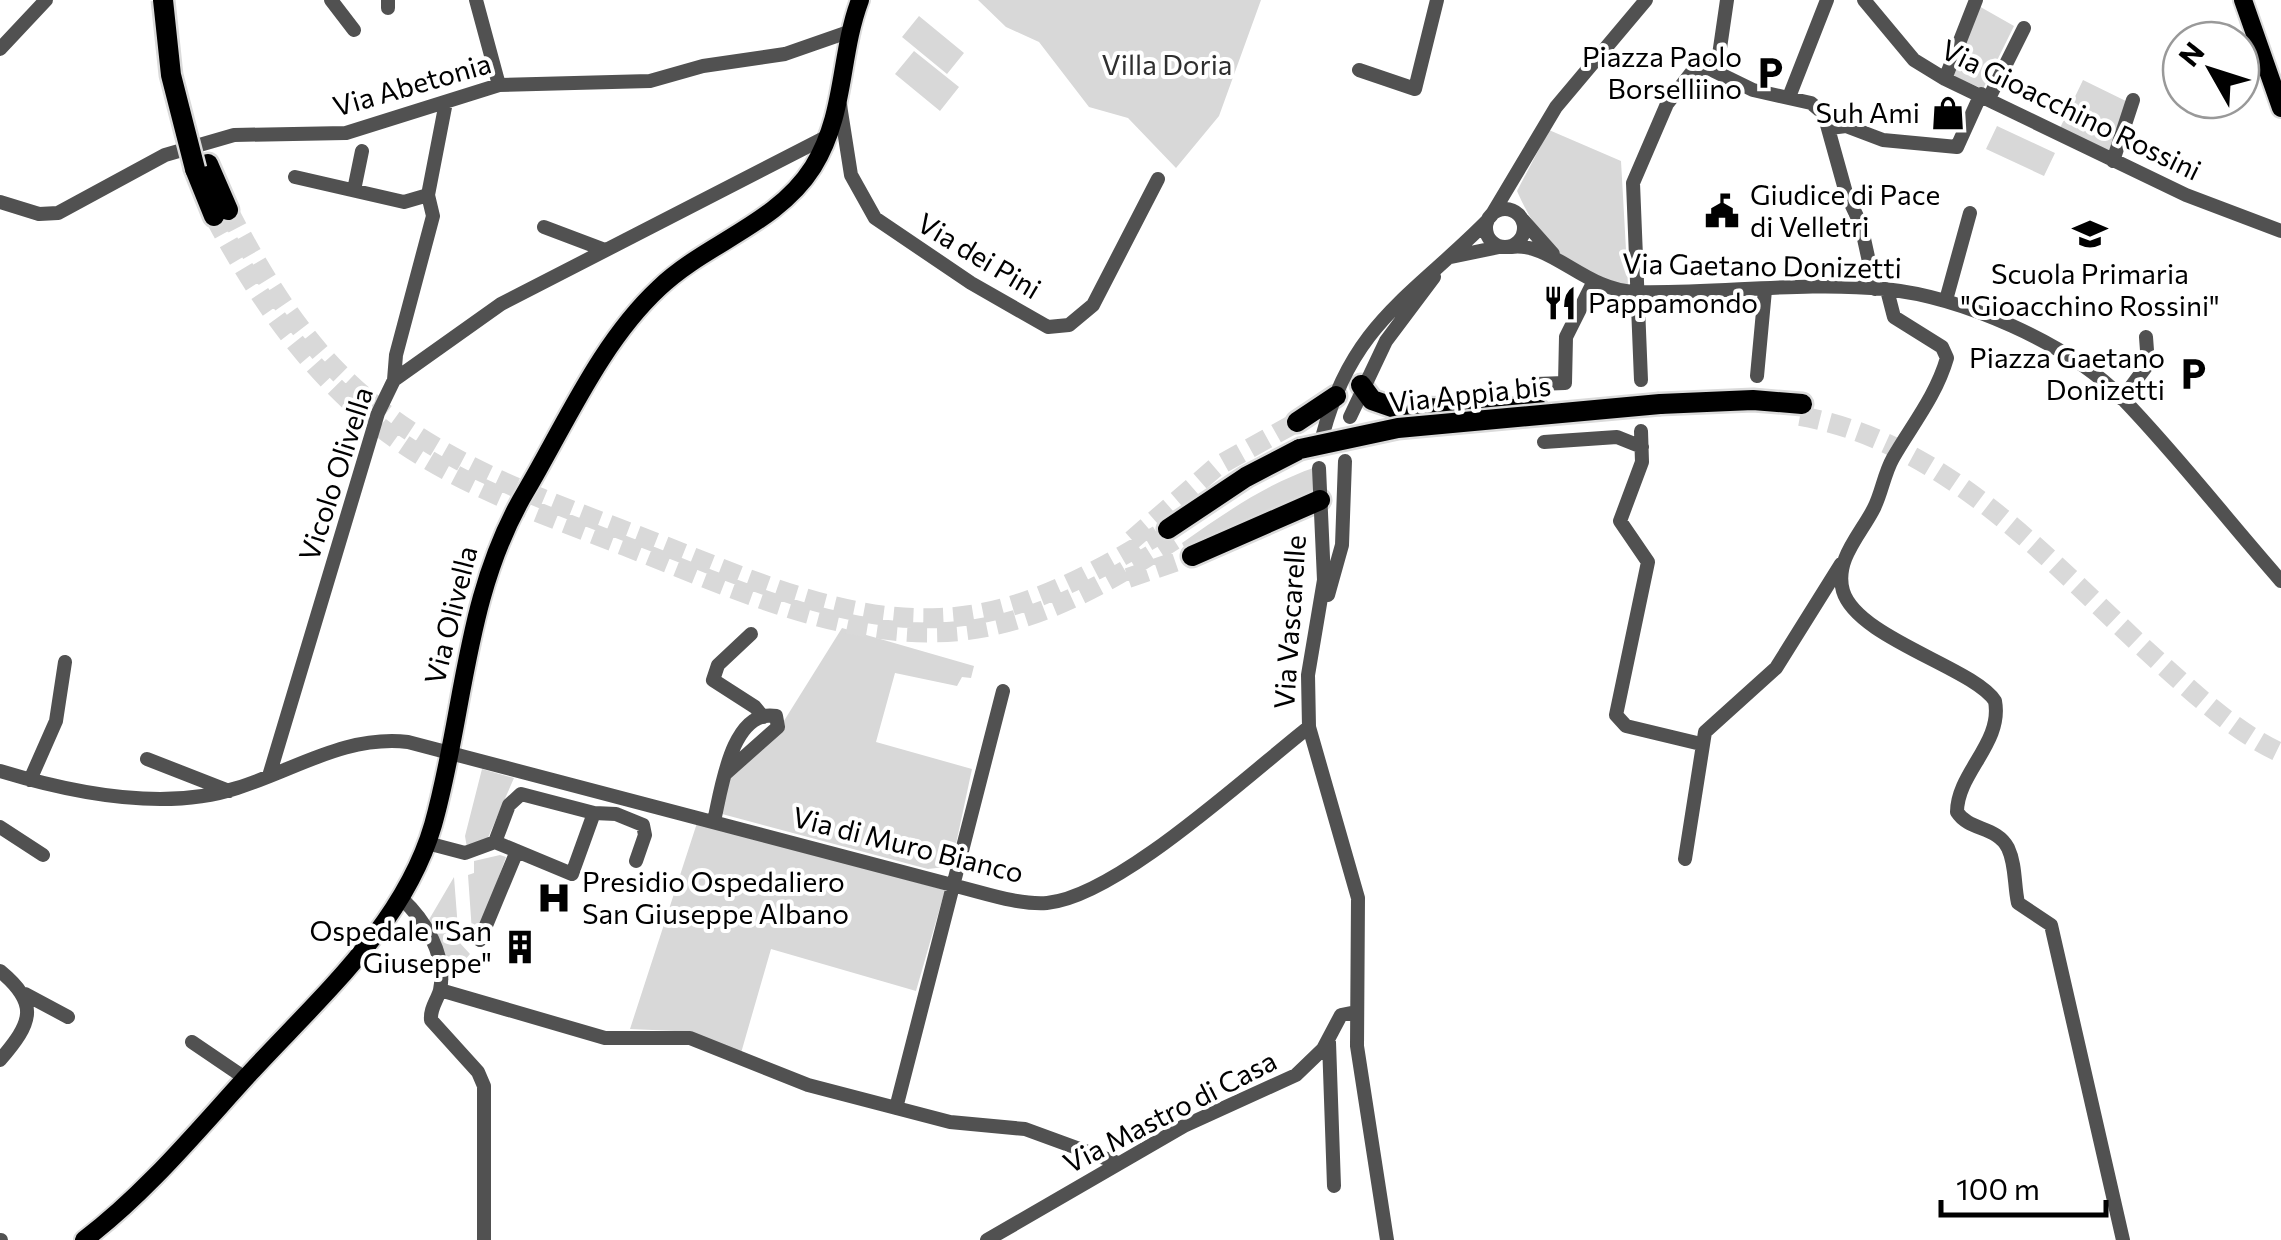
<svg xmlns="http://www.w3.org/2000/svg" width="2281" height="1240" viewBox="0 0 2281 1240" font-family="Commissioner,sans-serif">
<rect width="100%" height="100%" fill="#fff"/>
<!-- green -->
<path fill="#d8d8d8" d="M 978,0 L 1261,0 L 1219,116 L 1176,168 L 1128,118 L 1089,107 L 1039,42 L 1006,27 Z
M 1977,5 L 2014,26 L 1983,89 L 1951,75 Z
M 919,16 L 964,53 L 947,74 L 902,37 Z
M 914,51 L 959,87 L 940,111 L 895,74 Z
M 2083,80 L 2132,104 L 2111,154 L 2060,128 Z
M 1997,126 L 2055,153 L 2044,176 L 1986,149 Z
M 1549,130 L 1621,161 L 1628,285 C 1573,276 1539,242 1517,191 Z
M 1316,467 L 1314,489 L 1301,502 L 1185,549 L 1182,543 C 1225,513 1266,484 1316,467 Z
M 842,628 L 974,666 L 971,678 L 962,677 L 957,686 L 895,673 L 876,742 L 972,769 L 953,858 L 945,867 L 928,869 L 722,814 L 727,781 L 782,724 Z
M 482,769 L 514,778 L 487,840 L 467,848 L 465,836 Z
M 697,823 L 945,890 L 916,991 L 771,949 L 741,1053 L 675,1031 L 630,1029 Z
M 500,855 L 506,857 L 479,931 L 472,932 L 468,875 L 474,873 L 474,861 Z
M 454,877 L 459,942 L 470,954 L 446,983 L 427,923 Z"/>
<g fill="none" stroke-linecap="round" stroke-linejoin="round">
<!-- highway-tunnel -->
<path stroke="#d9d9d9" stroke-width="20" stroke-dasharray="20 10" stroke-linecap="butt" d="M 228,210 C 266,283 307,350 372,403 C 452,469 553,503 649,540 C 740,575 841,623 940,618 C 1021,615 1090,575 1158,535
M 214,216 C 256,294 301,361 369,418 C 442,480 537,512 625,546 C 730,587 845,642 960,631 C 1038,623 1110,582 1174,540
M 1800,416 C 1950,443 2051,564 2159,662 C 2196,695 2235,732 2281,753
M 1132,540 L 1216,467 L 1297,422
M 1128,578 L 1192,556"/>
<!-- major casing -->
<g stroke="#dbdbdb" stroke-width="22">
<path id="major" d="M 2243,0 L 2281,108
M 84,1240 C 146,1193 197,1131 250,1073 C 318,999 404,925 433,825 C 465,712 464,595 526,491 C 566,423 601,342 659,288 C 706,243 777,224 813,167 C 846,114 839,56 860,0"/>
</g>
<!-- highway casing -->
<g stroke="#dbdbdb" stroke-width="25">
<path id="highway" d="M 208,164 L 228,210
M 195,169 L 214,216
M 1361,385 L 1372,400 L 1395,408 L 1538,409
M 1660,404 L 1753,400 L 1802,404
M 1297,422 L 1336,396
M 1168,529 L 1246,477 L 1300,449
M 1192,556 L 1320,500"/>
</g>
<!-- minor -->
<path stroke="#515151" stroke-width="14" d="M 331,0 L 354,30
M 476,0 L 499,85
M 1864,0 L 1914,60 L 1945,79 L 2186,195 L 2281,231
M 388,8 L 388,0
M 0,49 L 46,0
M 1359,70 L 1415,89 L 1437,0
M 1712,70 L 1719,55 L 1727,0
M 1945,79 L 1976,0
M 1789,97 L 1827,0
M 1989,98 L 2024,28
M 840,105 L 851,175 L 875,218 L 971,283 L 1048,327 L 1069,325 L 1093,305 L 1158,179
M 1830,128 L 1846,126 L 1883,140 L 1957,147 L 1981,94
M 2113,161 L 2133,100
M 295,177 L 404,202 L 428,195
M 354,190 L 362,151
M 0,202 L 39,214 L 58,213 L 165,155 L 234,135 L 346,133 L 499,85 L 650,81 L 703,66 L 785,54 L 851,31
M1486 228a19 19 0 1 1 38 0a19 19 0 1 1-38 0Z
M 1491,216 L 1556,107 L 1646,0
M 1521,218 L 1553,254
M 544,227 L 605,250
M 1511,247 C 1551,241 1585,291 1636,292 C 1718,294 1803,281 1885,289 C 1962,297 2068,343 2122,398 C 2178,456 2228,521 2281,581
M 1451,257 L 1499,247
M 1887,290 L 1894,317 L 1942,347 L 1947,358 C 1936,396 1912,425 1893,458 C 1884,474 1882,492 1874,508 C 1861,534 1834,560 1843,591 C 1857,638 1974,668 1995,701 C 2003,743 1957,773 1957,812 C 1969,831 1997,826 2008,848 C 2016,865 2014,885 2018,903 L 2051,925 L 2123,1240
M 1946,300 L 1970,213
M 1757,376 L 1765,290
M 394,380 L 396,355 L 433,216 L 428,195 L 446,102
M 1641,380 L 1633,183 L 1667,104 L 1695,68 L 1712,70 L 1753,90 L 1811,103 L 1824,114 L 1846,193 L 1861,225 L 1875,289
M 1536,384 L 1565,383 L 1566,337 L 1593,283
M 2122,399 L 2148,364 L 2146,337
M 1350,417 L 1386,341 L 1434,277
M 1641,431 L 1642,462 L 1620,521 L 1648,562 L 1616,715 L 1626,726 L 1701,744
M 1323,434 C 1352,323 1414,295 1487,221
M 1544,442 L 1617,437 L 1642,447
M 1319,468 L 1324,580 L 1308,675 L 1309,727 L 1358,898 L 1357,1046 L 1387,1240
M 1328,595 L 1342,545 L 1345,461
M 751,634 L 718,665 L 713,680 L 755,707 L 763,717
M 147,759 L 229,791
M 0,771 C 72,793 164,812 237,788 C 295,770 345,735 408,742 L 956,886 C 985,893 1018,905 1047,903 C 1117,897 1250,773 1309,727
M 269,776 L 378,413 L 394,380 L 501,304 L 830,135
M 30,780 L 56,721 L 65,662
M 594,813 L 616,814 L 643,825 L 645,835 L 636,861
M 714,821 C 721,792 731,708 776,716 L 778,727 L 725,774
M 0,827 L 43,855
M 427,843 L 465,853 L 495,842 L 572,874 L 594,813 L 521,794 L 509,805 L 495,842
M 1685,859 L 1705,732 L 1776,668 L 1841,564
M 401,898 C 425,920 447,955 440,990 C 437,1001 430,1008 431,1020 L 478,1072 L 484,1086 L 484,1240
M 480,940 L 517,851
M 0,971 C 40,1004 32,1023 0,1060
M 440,990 L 605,1038 L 690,1038 L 808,1085 L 950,1122 L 1025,1129 L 1118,1163
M 25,994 L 68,1017
M 192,1042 L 245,1078
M 1329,1042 L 1334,1186
M 896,1108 L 1003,691
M 0,1240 L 1,1240
M 987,1240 L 1184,1126 L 1296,1075 L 1323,1049 L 1341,1015 L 1356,1012"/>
<!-- major -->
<use href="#major" stroke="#000" stroke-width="18"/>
<!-- highway -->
<use href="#highway" stroke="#000" stroke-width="20"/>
<!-- highway-bridge casing -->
<g stroke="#dbdbdb" stroke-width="25" stroke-linecap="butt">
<path id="highway-bridge" d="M 163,0 L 171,75 L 195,169
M 1300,449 L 1398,428 L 1660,404"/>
</g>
<!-- highway-bridge -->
<use href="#highway-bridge" stroke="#000" stroke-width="20"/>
</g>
<!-- icons -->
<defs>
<g id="parking-bare" transform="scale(2.7)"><path d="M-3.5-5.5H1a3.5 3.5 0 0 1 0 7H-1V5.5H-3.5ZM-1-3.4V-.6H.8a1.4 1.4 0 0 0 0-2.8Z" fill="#000" stroke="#fff" stroke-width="2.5" paint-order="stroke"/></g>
<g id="shop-bare" transform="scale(2.7)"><path d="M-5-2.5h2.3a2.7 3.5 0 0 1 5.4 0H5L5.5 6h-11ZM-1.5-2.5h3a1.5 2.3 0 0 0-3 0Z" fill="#000" stroke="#fff" stroke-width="2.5" paint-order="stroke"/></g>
<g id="civic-bare" transform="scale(2.7)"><path d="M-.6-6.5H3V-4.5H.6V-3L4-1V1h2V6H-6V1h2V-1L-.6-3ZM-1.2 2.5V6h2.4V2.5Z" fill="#000" stroke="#fff" stroke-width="2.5" paint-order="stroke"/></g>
<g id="school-bare" transform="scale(2.7)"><path d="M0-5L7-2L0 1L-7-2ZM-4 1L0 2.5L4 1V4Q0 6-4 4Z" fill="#000" stroke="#fff" stroke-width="2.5" paint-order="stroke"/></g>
<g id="restaurant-bare" transform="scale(2.7)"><path d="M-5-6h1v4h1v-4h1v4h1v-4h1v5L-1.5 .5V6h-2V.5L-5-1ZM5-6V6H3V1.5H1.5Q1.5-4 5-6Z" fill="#000" stroke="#fff" stroke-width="2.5" paint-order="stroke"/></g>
<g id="hospital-bare" transform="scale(2.7)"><path d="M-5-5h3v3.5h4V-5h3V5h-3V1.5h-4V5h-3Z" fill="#000" stroke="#fff" stroke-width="2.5" paint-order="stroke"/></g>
<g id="building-bare" transform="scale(2.7)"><path d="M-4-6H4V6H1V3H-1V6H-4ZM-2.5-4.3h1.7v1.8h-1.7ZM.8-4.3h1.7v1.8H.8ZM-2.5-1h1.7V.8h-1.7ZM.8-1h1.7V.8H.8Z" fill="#000" stroke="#fff" stroke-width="2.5" paint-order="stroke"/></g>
</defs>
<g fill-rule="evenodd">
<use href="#parking-bare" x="1770" y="73"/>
<use href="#shop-bare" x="1948" y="113"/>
<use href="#civic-bare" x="1722" y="211"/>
<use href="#school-bare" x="2090" y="234"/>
<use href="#restaurant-bare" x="1560" y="303"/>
<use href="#parking-bare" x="2193" y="374"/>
<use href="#hospital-bare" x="554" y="898"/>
<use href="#building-bare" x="520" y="947"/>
</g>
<g text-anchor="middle" stroke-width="8" stroke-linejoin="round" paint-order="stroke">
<!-- poi labels -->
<g font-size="28" fill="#000" stroke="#fff" text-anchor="end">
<text x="1742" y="67">Piazza Paolo<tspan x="1742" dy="32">Borselliino</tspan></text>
<text x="1920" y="123">Suh Ami</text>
<text x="1750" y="205" text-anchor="start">Giudice di Pace<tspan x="1750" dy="32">di Velletri</tspan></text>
<text x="2090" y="284" text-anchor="middle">Scuola Primaria<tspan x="2090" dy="32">"Gioacchino Rossini"</tspan></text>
<text x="1588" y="313" text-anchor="start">Pappamondo</text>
<text x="2165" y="368">Piazza Gaetano<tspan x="2165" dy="32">Donizetti</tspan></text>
<text x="582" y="892" text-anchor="start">Presidio Ospedaliero<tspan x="582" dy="32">San Giuseppe Albano</tspan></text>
<text x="492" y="941">Ospedale "San<tspan x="492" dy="32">Giuseppe"</tspan></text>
</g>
<!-- park labels -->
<g font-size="28" fill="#2f2f2f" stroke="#fff">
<text x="1167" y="75">Villa Doria</text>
</g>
<!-- street labels -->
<g font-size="28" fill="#000" stroke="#fff">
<text transform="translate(412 85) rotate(-16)" y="10">Via Abetonia</text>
<text transform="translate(2071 110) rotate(26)" y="10">Via Gioacchino Rossini</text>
<text transform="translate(979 256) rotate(31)" y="10">Via dei Pini</text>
<text transform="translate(1762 266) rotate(1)" y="10">Via Gaetano Donizetti</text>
<text transform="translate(1470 394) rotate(-6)" y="10">Via Appia bis</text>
<text transform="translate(336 474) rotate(-72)" y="10">Vicolo Olivella</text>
<text transform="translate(451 615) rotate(-76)" y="10">Via Olivella</text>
<text transform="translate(1290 622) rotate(-86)" y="10">Via Vascarelle</text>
<text transform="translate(908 845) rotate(14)" y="10">Via di Muro Bianco</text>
<text transform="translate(1170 1112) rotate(-27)" y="10">Via Mastro di Casa</text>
</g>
</g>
<!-- north arrow -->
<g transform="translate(2211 70) rotate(309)"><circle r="48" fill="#ffffff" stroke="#999999" stroke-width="2.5"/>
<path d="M0-8L18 38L0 25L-18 38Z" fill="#000000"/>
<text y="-15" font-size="28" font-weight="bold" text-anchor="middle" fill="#000000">N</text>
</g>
<!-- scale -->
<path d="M1941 1200v15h165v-15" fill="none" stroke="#000000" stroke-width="5"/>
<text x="1956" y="1200" font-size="30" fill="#000000" stroke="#ffffff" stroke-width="8" paint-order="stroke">100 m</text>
</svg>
